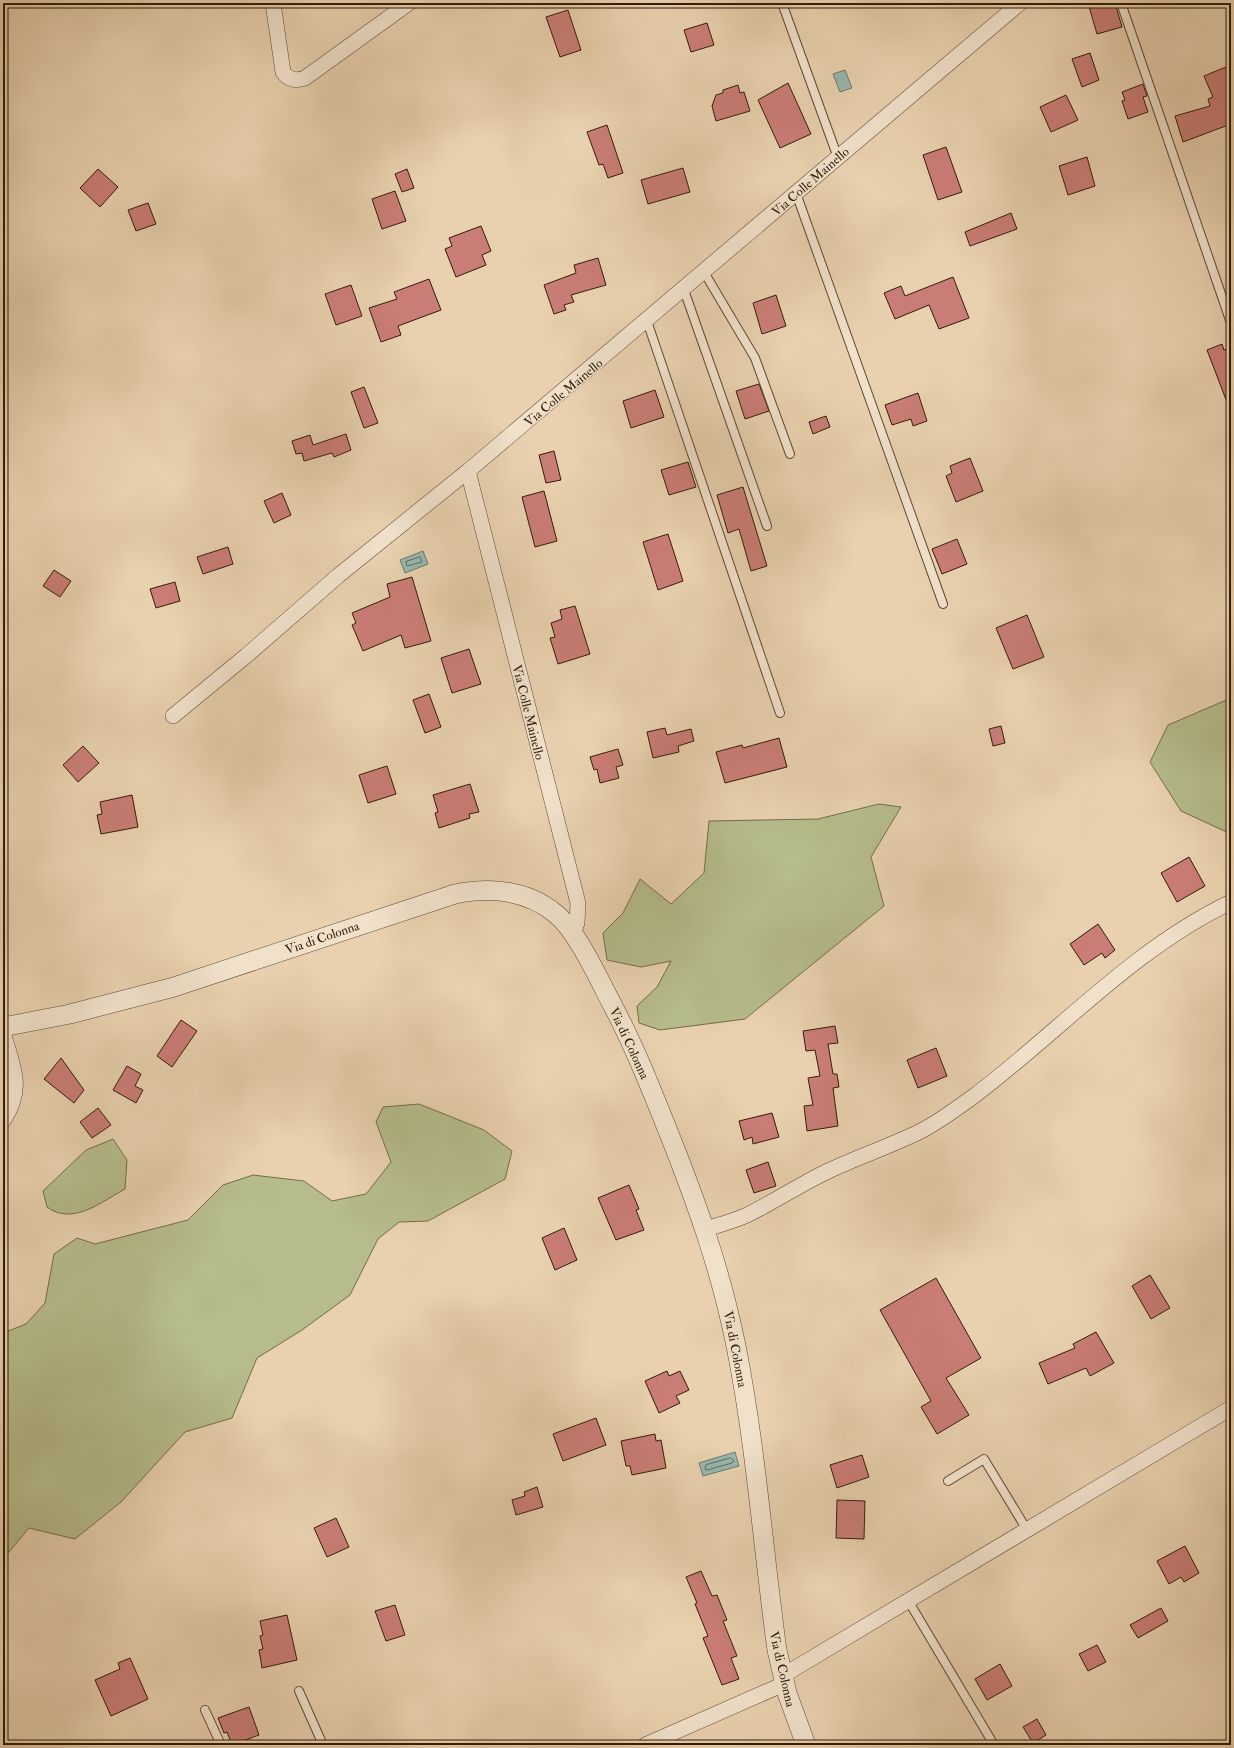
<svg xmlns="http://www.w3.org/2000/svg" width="1234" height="1748" viewBox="0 0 1234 1748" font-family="'IM FELL Double Pica',serif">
<rect width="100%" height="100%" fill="#e9d1af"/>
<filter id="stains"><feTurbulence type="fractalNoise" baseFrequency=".005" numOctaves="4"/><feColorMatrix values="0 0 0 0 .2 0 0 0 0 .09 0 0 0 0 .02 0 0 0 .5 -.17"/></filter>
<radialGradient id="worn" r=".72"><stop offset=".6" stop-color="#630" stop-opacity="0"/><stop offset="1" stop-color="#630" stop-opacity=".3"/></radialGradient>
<!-- green -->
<path fill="#b6bc8b" stroke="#746c4a" d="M 1231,698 L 1231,834 L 1181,811 L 1150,762 L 1168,725 Z
M 879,804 L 901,807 L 871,857 L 884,906 L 745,1019 L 660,1030 L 639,1023 L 637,1006 L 657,987 L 671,961 L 641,967 L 607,960 L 603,933 L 623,913 L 640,879 L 671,904 L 704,873 L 709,821 L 818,819 Z
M 419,1104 L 484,1130 L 512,1151 L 505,1179 L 428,1221 L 399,1222 L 378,1239 L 350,1295 L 302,1330 L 257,1358 L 232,1418 L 185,1432 L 121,1502 L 75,1539 L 29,1528 L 3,1559 L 3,1333 L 26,1324 L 45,1303 L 54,1254 L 77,1238 L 95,1244 L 188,1220 L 223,1185 L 253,1175 L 304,1181 L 332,1201 L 366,1194 L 391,1162 L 376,1122 L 383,1107 Z
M 113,1139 L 127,1160 L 125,1189 C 101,1202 73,1226 47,1207 L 43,1191 L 86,1150 Z"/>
<!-- water -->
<path fill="#97b7ae" stroke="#6e796c" d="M 845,70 L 852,88 L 840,92 L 833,74 Z
M 423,551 L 428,564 L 405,573 L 400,560 Z
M 735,1452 L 739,1466 L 703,1476 L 699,1463 Z"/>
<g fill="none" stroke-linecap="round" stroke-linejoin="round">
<!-- shore -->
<path stroke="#646a5b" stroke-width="1" d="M 420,557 L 422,562 L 407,566 L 406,562 Z
M 731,1458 L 734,1461 L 732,1463 L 707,1470 L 705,1469 L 706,1465 Z"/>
</g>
<!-- building -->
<path fill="#ca7d76" stroke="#311c08" d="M 1088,3 L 1115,3 L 1122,27 L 1097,34 Z
M 568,10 L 581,50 L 560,57 L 546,17 Z
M 707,23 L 714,45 L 691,52 L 684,30 Z
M 1090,53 L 1099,80 L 1082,87 L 1072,59 Z
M 1226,67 L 1231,81 L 1231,124 L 1183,142 L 1175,116 L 1210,106 L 1208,99 L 1213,97 L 1204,76 Z
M 788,83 L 811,134 L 780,148 L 758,100 Z
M 1143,84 L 1147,96 L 1143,97 L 1148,112 L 1128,119 L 1122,101 L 1125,100 L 1122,92 Z
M 738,85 L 740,93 L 744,92 L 750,111 L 716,121 L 712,106 L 716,95 L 723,93 L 723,90 Z
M 1066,95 L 1078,120 L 1051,132 L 1040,107 Z
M 607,125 L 623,173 L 608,178 L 603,164 L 599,165 L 587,132 Z
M 946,147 L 962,192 L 938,200 L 923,155 Z
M 1087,157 L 1095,186 L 1068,195 L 1059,166 Z
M 683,168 L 690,192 L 648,204 L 641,180 Z
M 98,169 L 118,187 L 100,207 L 80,188 Z
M 407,169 L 414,188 L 402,192 L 395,174 Z
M 395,191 L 406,221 L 382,229 L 372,199 Z
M 148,203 L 156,224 L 136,231 L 128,210 Z
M 1011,213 L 1017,229 L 970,246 L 965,232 Z
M 481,226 L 491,251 L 482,255 L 486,265 L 456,277 L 445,249 L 452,246 L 449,238 Z
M 598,258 L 606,285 L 571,295 L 574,302 L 564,305 L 566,310 L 554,314 L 544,285 L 576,273 L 574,265 Z
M 953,277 L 969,318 L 939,329 L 929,305 L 895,319 L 884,293 L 901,286 L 905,296 Z
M 429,279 L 441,310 L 398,326 L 401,335 L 381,342 L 369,308 L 397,299 L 394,292 Z
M 351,285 L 362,316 L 336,325 L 325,294 Z
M 776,295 L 786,326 L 762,334 L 753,303 Z
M 1222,344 L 1224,350 L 1231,347 L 1230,410 L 1207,350 Z
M 759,384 L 769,411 L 745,419 L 736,391 Z
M 364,387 L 378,423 L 364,428 L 351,392 Z
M 655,390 L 664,417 L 631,428 L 623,401 Z
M 918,393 L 927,421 L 913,426 L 911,419 L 892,425 L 885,405 Z
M 826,416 L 830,427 L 813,434 L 809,422 Z
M 346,434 L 351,450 L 334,457 L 332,453 L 304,461 L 302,453 L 296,454 L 292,441 L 310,435 L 313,445 Z
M 554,451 L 561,480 L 546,483 L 539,455 Z
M 970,458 L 983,491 L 956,502 L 946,476 L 952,473 L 950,466 Z
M 688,462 L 696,487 L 669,495 L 661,470 Z
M 743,487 L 767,566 L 751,571 L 739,529 L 728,533 L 717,495 Z
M 544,491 L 557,541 L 535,547 L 522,497 Z
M 282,493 L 291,515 L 274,523 L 264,501 Z
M 668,534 L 683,581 L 658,590 L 643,542 Z
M 957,539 L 967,564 L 942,574 L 932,549 Z
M 228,547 L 233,564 L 203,574 L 197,557 Z
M 54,570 L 71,581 L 60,597 L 43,586 Z
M 412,577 L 431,641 L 405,648 L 401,635 L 363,651 L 352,625 L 356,623 L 352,613 L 390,597 L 387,584 Z
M 175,582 L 180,601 L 156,608 L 150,589 Z
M 575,606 L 590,654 L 558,664 L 550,638 L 555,637 L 551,623 L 562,619 L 560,610 Z
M 1027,615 L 1044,657 L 1013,669 L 996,628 Z
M 469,649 L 481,684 L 452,693 L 441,658 Z
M 429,694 L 441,727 L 425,733 L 413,700 Z
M 1001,726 L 1005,743 L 993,746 L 989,729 Z
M 665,728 L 667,735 L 691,729 L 694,741 L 678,746 L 679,752 L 653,758 L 647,732 Z
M 779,738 L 787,767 L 725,783 L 716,752 L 742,745 L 743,748 Z
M 83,746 L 99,763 L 78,782 L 63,765 Z
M 618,749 L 623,765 L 616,767 L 619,778 L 600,783 L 597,769 L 594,770 L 590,757 Z
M 387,766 L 396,794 L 368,803 L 359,775 Z
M 470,784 L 479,812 L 469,814 L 470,818 L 439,828 L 435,813 L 438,812 L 433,795 Z
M 132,795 L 138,827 L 101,834 L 97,815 L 102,814 L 100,802 Z
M 1189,857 L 1205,886 L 1177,902 L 1161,873 Z
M 1098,924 L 1115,950 L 1105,958 L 1102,953 L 1084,965 L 1070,944 Z
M 181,1020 L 197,1031 L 172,1067 L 157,1056 Z
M 835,1026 L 838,1043 L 828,1044 L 833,1074 L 837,1074 L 839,1087 L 833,1088 L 838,1126 L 807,1131 L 804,1106 L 813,1105 L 808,1078 L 820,1076 L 815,1050 L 806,1051 L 803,1031 Z
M 936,1048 L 947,1076 L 918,1088 L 907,1060 Z
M 61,1058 L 84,1090 L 74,1103 L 44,1079 Z
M 127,1066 L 141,1074 L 135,1086 L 143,1090 L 136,1103 L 113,1090 Z
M 98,1108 L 111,1125 L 92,1138 L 80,1122 Z
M 772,1113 L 779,1137 L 753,1144 L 752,1137 L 744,1140 L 739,1121 Z
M 768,1162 L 776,1186 L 754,1193 L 746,1170 Z
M 629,1185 L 639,1209 L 636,1210 L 644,1230 L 616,1240 L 598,1198 Z
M 564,1228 L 577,1260 L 555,1270 L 542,1238 Z
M 1150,1275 L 1170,1308 L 1151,1319 L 1132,1286 Z
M 936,1278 L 981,1358 L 946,1378 L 969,1415 L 937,1434 L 921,1407 L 931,1401 L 880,1310 Z
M 1096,1332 L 1114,1363 L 1090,1376 L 1086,1368 L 1048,1384 L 1039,1363 L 1075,1348 L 1073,1344 Z
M 667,1371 L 669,1376 L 680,1371 L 689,1390 L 676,1396 L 680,1403 L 659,1413 L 645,1381 Z
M 596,1418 L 606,1445 L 563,1461 L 553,1434 Z
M 655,1434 L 656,1441 L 661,1440 L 666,1468 L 632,1475 L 630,1466 L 626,1466 L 621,1441 Z
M 862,1455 L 869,1477 L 837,1488 L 830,1465 Z
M 537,1487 L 543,1507 L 516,1515 L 512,1500 L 525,1496 L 524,1492 Z
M 837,1500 L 865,1501 L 864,1539 L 836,1538 Z
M 336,1518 L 349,1547 L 327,1557 L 314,1528 Z
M 1185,1546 L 1199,1573 L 1184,1582 L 1181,1577 L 1169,1584 L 1157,1561 Z
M 701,1571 L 712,1596 L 717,1595 L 727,1620 L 723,1621 L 737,1656 L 731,1658 L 739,1679 L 722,1685 L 703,1638 L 708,1636 L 695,1604 L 697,1603 L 686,1577 Z
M 395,1605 L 405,1635 L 386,1641 L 375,1611 Z
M 1161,1608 L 1168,1621 L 1138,1638 L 1130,1625 Z
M 287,1615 L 297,1660 L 262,1668 L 259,1650 L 263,1649 L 260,1636 L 263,1635 L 260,1621 Z
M 1097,1645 L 1106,1662 L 1088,1671 L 1079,1654 Z
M 130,1658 L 148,1699 L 111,1716 L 95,1680 L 120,1669 L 118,1663 Z
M 1000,1664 L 1012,1686 L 987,1700 L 975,1679 Z
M 249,1707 L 259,1735 L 232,1745 L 227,1732 L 224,1733 L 218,1718 Z
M 1037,1719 L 1046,1735 L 1033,1743 L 1023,1727 Z"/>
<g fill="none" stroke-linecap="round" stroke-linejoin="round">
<!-- service casing -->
<g stroke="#5f4932" stroke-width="10">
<path id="service" d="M 782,3 L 838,158
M 1121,3 L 1231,323
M 796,193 L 943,604
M 704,272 L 755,358 L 790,454
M 684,290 L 767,526
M 647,321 L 780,713
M 948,1481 L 984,1459 L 1027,1530
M 909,1602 L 994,1745
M 299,1691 L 323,1745
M 205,1710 L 221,1745"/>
</g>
<!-- minor casing -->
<g stroke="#5f4932" stroke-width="16">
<path id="minor" d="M 273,3 L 283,72 C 288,80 297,81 305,78 L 409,3
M 173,716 L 246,656 L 339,575 L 468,471
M 573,933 L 577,923 L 578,903 L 468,471 L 1020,3
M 3,1033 C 13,1066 25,1089 3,1121
M 706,1229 C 719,1225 734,1221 747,1215 C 773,1202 798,1186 824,1173 C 855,1158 888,1147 919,1132 C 939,1122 956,1109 974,1096 C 1060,1031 1133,949 1231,902
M 782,1676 L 1231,1408
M 645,1745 L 784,1684"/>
</g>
<!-- tertiary casing -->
<g stroke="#5f4932" stroke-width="20">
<path id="tertiary" d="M 3,1027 L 70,1014 L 174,987 L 455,894 C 490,887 527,890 556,914 C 578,932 600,982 614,1008 C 634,1046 650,1086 666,1126 C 696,1201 720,1267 736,1346 C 756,1446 763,1549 777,1650 L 787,1693 L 806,1745"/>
</g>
<!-- service -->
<use href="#service" stroke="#f1e1cb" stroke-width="8"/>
<!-- minor -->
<use href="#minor" stroke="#f1e1cb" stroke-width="15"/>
<!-- tertiary -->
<use href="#tertiary" stroke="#f1e1cb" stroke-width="19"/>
</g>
<g text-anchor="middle" stroke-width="3" stroke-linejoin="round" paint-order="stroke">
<!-- street labels -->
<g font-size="13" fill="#311c08" stroke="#f1e1cb">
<text transform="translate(810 181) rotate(-41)" y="5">Via Colle Mainello</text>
<text transform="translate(563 392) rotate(-40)" y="5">Via Colle Mainello</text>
<text transform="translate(529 712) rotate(76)" y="5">Via Colle Mainello</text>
<text transform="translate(322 937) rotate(-19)" y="5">Via di Colonna</text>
<text transform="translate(630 1043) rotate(65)" y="5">Via di Colonna</text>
<text transform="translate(736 1349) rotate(79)" y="5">Via di Colonna</text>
<text transform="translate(783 1669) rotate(77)" y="5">Via di Colonna</text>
</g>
</g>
<!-- margin -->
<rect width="1234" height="1748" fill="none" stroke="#e9d1af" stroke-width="16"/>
<rect x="4" y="4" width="1226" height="1740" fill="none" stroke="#311c08" stroke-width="2"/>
<rect x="8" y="8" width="1218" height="1732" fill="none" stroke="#311c08"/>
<rect width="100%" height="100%" filter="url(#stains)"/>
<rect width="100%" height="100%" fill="url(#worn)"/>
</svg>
